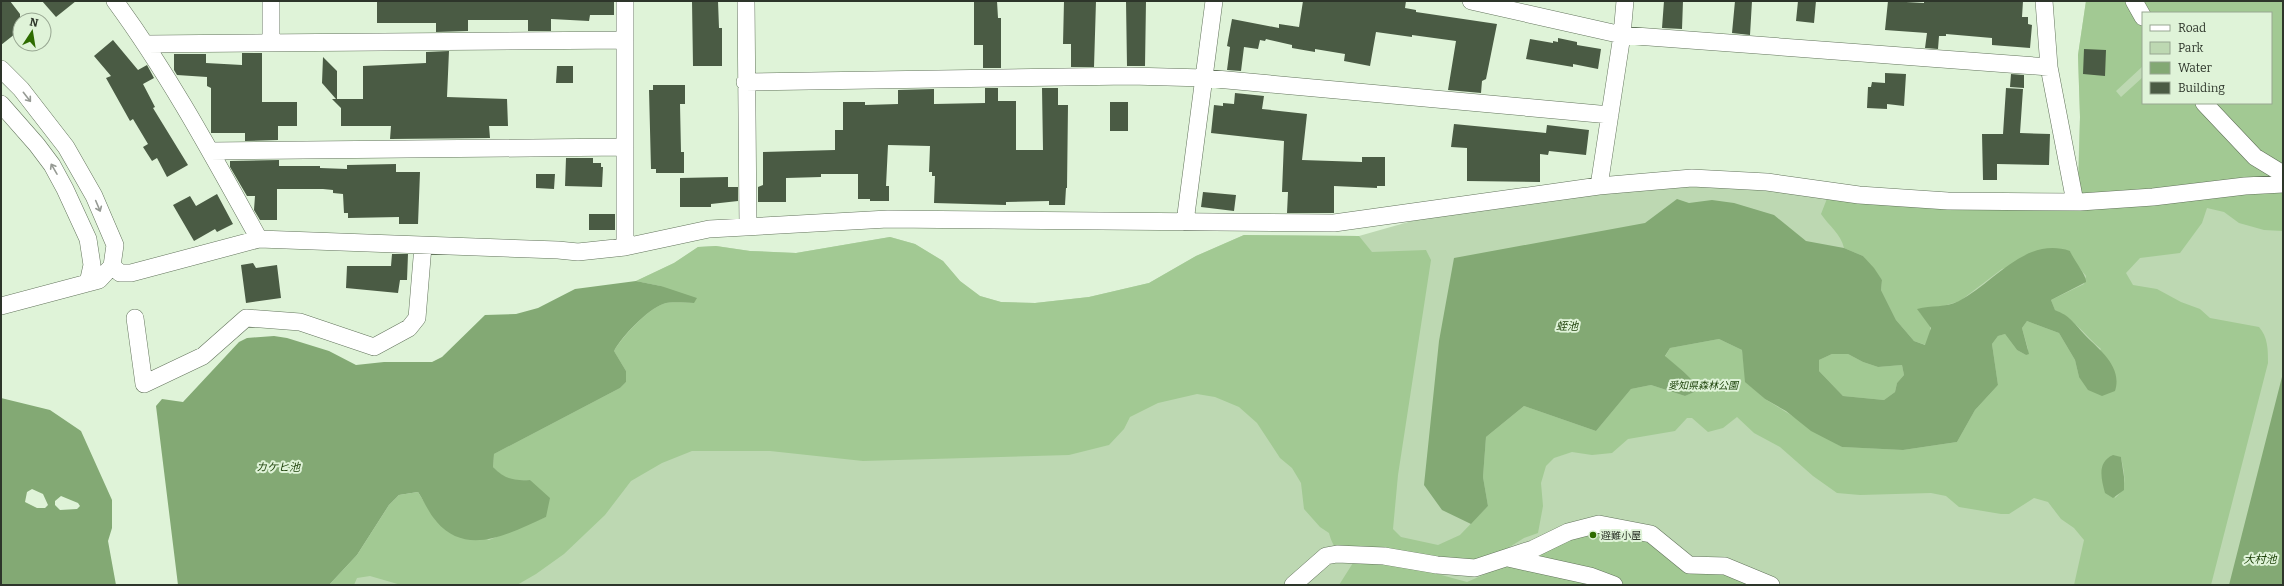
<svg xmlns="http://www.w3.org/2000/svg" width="2284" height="586" viewBox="0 0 2284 586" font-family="Bitter,'Noto Sans JP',serif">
<rect width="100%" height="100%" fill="#dff3d8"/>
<!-- green -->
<path fill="#bdd8b2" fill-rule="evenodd" d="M 2086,1 L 2283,1 L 2283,585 L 329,585 L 661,286 L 636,281 L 674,263 L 698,247 L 716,246 L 750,251 L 796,253 L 890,237 L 915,244 L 943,261 L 960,281 L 980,296 L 1001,302 L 1035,303 L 1089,297 L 1149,283 L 1196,256 L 1244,235 L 1359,236 L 1447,211 L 1690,184 L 2077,207 L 2080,117 L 2078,55 ZM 2143,13 L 2271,13 L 2271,103 L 2143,103 Z"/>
<!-- forest -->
<path fill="#a2c993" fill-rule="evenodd" d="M 2086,1 L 2129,1 L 2143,27 L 2143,66 L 2116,91 L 2121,97 L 2143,77 L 2143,103 L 2198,103 L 2283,179 L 2078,197 L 2080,117 L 2078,55 Z
M 2140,1 L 2283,1 L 2283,168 L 2260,155 L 2210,103 L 2271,103 L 2271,13 L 2146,13 Z
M 2283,190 L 2283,231 L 2264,230 L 2239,223 L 2224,212 L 2207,208 L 2202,223 L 2180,253 L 2140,258 L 2126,273 L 2133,285 L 2157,289 L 2181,302 L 2200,309 L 2210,318 L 2259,327 C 2268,337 2268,350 2268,363 L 2211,585 L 2074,585 L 2084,540 L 2074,528 L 2061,519 L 2048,502 L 2034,498 L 2009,514 L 2001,514 L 1959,507 L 1946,496 L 1931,493 L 1860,495 L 1837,493 L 1813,476 L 1780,447 L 1754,433 L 1737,417 L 1723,428 L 1708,432 L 1692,418 L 1687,418 L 1675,431 L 1628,439 L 1612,453 L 1592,455 L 1572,452 L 1554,458 L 1546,466 L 1541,483 L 1543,506 L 1538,533 L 1524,538 L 1500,553 L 1434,573 L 1467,582 L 1598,525 L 1650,535 L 1689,566 L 1769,585 L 1339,585 L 1358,555 C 1340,552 1334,552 1329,533 L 1320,527 L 1304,509 L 1301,483 L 1292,468 L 1280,458 L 1257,423 L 1239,407 L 1215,397 L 1197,394 L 1158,403 L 1130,417 L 1124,429 L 1109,445 L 1069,455 L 863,461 L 770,451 L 692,451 L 662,463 L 631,481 L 605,515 L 564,554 L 536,574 L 517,585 L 401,585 L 370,576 L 357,578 L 354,585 L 329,585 L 357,555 L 389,505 L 399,495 L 418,492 L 436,521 L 489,540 L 546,517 L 530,480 C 512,481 505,480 493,467 L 494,454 L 620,388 L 626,382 L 626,371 L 614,351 C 622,337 648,309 663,304 C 672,301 685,303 694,303 L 661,286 L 636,281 L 674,263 L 698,247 L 716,246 L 750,251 L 796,253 L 890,237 L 915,244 L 943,261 L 960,281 L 980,296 L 1001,302 L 1035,303 L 1089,297 L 1149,283 L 1196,256 L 1244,235 L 1359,236 L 1372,252 L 1426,250 L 1431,260 L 1398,475 L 1393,529 L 1401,537 L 1438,545 L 1460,535 L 1488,506 L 1483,477 L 1486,437 L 1524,406 L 1596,431 L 1631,389 L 1651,385 L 1685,396 L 1700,389 L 1684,372 L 1665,357 L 1670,348 L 1719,339 L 1742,350 L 1746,382 L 1765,399 L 1842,447 L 1903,450 L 1957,442 L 1975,410 L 1998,385 L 1992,344 L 1998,336 L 2005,334 L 2017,350 L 2026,355 L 2028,349 L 2022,328 L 2027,321 L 2059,333 L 2075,360 L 2079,377 L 2101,349 C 2085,336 2074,318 2055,310 L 2051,300 L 2084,284 L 2086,276 L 2073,260 L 2070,251 L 2002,269 L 1960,301 L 1920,313 L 1930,324 L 1930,336 L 1926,345 L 1914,341 L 1896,320 L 1881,290 L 1882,280 L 1863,256 L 1844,248 C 1841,234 1829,226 1821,214 L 1828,196 L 1861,199 ZM 2121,457 C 2124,473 2129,487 2115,498 Z
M 1832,354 L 1848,354 L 1863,362 L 1878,367 L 1902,365 L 1904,375 L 1897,383 L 1895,392 L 1884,400 L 1843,396 L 1819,371 L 1819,360 Z"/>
<!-- water -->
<path fill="#83a974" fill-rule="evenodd" d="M 1677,199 L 1689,203 L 1712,200 L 1734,203 L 1774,215 L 1806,241 L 1844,248 L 1863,256 L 1874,268 L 1882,280 L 1881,290 L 1896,320 L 1914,341 L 1925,345 L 1931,328 L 1917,309 C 1932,305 1945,308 1959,301 C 1994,283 2025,236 2070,251 C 2073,259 2087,276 2086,282 L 2051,300 L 2055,310 C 2070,316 2073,322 2084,334 C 2098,349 2123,366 2115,391 L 2102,396 L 2088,390 L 2079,377 L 2075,360 L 2059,333 L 2027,321 L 2022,328 L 2029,354 L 2026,355 L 2017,350 L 2005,334 L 1998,336 L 1992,344 L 1998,385 L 1975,410 L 1957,442 L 1903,450 L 1842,447 L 1811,431 L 1786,411 L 1765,399 L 1745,382 L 1742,350 L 1719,339 L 1670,348 L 1665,356 L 1684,372 L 1701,389 L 1685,396 L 1651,385 L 1631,389 L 1596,431 L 1524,406 L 1486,437 L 1483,477 L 1488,506 L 1471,524 L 1442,510 L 1424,485 L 1439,341 L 1454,258 L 1645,223 ZM 1832,354 L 1848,354 L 1863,362 L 1878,367 L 1902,365 L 1904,375 L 1897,383 L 1895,392 L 1884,400 L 1843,396 L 1819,371 L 1819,360 Z
M 636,281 L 661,286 L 697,298 L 694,303 C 685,303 672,301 663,304 C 648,309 621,337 614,351 L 626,371 L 626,382 L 620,388 L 494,454 L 493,467 C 504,479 514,481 530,480 L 550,498 L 546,517 C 510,533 467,558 436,521 C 429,513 424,501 418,492 L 399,495 L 389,505 L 357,555 L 329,585 L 178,585 L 156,406 L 162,399 L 183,402 L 239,342 L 247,338 L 274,336 L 287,338 L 329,351 L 356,365 L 384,362 L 432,362 L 442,357 L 485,315 L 516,314 L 538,308 L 575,289 Z
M 2283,373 L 2283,585 L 2229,585 Z
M 1,398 L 50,410 L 81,431 L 112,500 L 112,528 L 108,541 L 116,585 L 1,585 ZM 32,489 L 43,494 L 48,505 L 45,508 L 37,508 L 25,502 L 27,492 ZM 61,496 L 78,503 L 80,506 L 77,509 L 60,510 L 55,505 L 55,501 Z
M 2113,455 L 2121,457 L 2124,477 L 2124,490 L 2113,498 L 2105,493 C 2101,478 2097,462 2113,455 Z"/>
<!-- building -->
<path fill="#4a5b44" d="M 1,1 L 10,1 L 20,14 L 20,30 L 1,45 Z
M 42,1 L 76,1 L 56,17 Z
M 377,1 L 614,1 L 614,15 L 590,15 L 589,21 L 551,19 L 551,31 L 528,31 L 528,20 L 468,20 L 468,31 L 436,32 L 436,23 L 377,23 Z
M 692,1 L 718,1 L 719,28 L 722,28 L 722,66 L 693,66 Z
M 974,1 L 997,1 L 998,18 L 1001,18 L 1001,68 L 983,68 L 983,45 L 974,45 Z
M 1064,1 L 1096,1 L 1094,67 L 1071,67 L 1071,44 L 1063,44 Z
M 1126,1 L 1146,1 L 1145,66 L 1127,66 Z
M 1303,1 L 1406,1 L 1405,8 L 1416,10 L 1416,12 L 1497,24 L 1486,79 L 1482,81 L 1481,93 L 1448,90 L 1456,41 L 1412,35 L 1412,37 L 1376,32 L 1370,66 L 1344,61 L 1345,54 L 1315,49 L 1315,52 L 1292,48 L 1292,45 L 1266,39 L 1265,41 L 1260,40 L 1258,49 L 1244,47 L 1241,71 L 1227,70 L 1230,47 L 1227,46 L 1232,19 L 1279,28 L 1279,24 L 1299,27 Z
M 1664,1 L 1683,1 L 1682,29 L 1662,28 Z
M 1735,1 L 1752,1 L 1750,35 L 1732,33 Z
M 1798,1 L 1816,1 L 1814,23 L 1796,21 Z
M 1888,1 L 1924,3 L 1924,1 L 2023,1 L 2022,17 L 2028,17 L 2028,24 L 2032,25 L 2030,48 L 1992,45 L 1992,38 L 1946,34 L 1946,36 L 1939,36 L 1938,49 L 1925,48 L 1927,33 L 1885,30 Z
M 1558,38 L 1577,42 L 1577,45 L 1601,49 L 1598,69 L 1573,64 L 1573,67 L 1526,59 L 1530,39 L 1553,43 L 1553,41 L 1558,42 Z
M 113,40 L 138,70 L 147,65 L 154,78 L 143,84 L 155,107 L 153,108 L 188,165 L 167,177 L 157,158 L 152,161 L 143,147 L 148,144 L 133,119 L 130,121 L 106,78 L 111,76 L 94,56 Z
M 2084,49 L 2106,50 L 2105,76 L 2083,74 Z
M 449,51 L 447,97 L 507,99 L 508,126 L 489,126 L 490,138 L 390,139 L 391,126 L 341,126 L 341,108 L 332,99 L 336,99 L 322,83 L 323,57 L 337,71 L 337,99 L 363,99 L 363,66 L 426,63 L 426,52 Z
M 242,53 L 262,53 L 262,102 L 297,102 L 297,126 L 278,126 L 278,140 L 245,141 L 245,133 L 211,133 L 211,88 L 207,86 L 207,77 L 177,75 L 174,70 L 174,54 L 206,54 L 206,63 L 242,65 Z
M 557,66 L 573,66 L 573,83 L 556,83 Z
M 1885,73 L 1906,74 L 1904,106 L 1887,104 L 1887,109 L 1867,108 L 1868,87 L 1871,87 L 1872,82 L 1885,83 Z
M 2011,74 L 2024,75 L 2024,88 L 2010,87 Z
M 653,85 L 685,85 L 685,104 L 680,104 L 681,152 L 684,152 L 684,173 L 656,173 L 656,169 L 651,169 L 649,90 L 653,90 Z
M 985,88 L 998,88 L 998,101 L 1016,101 L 1016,150 L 1043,150 L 1042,88 L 1058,88 L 1058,105 L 1068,105 L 1067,188 L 1066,188 L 1065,205 L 1049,205 L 1049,201 L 1006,202 L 1006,205 L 934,203 L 935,176 L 932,176 L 932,172 L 929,172 L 930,146 L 888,145 L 886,186 L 889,186 L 889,201 L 870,201 L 870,199 L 858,199 L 858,174 L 821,174 L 821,177 L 786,178 L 786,202 L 758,202 L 758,187 L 763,185 L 763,152 L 835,150 L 835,130 L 843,130 L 843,102 L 865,102 L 865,105 L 898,104 L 898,90 L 934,89 L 934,104 L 985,103 Z
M 2006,88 L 2023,89 L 2020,133 L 2050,134 L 2049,165 L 1997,164 L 1997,180 L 1983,180 L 1982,134 L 2003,134 Z
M 1235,93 L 1264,96 L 1262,109 L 1307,114 L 1302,160 L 1362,162 L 1362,157 L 1385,157 L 1385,186 L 1377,186 L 1377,188 L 1334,186 L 1334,213 L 1287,213 L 1288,192 L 1282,192 L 1284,141 L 1211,133 L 1214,105 L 1223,106 L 1223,103 L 1234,104 Z
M 1110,102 L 1128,102 L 1128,131 L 1110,131 Z
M 1454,124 L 1546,133 L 1547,125 L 1589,130 L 1586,155 L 1549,151 L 1548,155 L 1540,154 L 1540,182 L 1467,181 L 1467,148 L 1451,147 Z
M 566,158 L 593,158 L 593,163 L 601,163 L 601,167 L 603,167 L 602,187 L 565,186 Z
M 279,160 L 279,166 L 320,166 L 320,168 L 347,169 L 347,165 L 396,164 L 396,172 L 420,172 L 418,224 L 399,224 L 399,217 L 348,218 L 348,213 L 344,213 L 343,194 L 333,193 L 333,190 L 323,189 L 277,189 L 277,220 L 260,220 L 254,210 L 255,196 L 247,196 L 230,167 L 230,161 Z
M 536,174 L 555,174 L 554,189 L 536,188 Z
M 728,177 L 728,187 L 738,187 L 738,201 L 711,204 L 711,207 L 680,207 L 680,178 Z
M 1203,192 L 1236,195 L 1234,211 L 1201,207 Z
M 217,194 L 233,224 L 217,232 L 215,229 L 194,241 L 173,205 L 190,196 L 196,206 Z
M 589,214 L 615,214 L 615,230 L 589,230 Z
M 392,254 L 408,254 L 407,280 L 400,280 L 398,293 L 346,288 L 347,266 L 391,266 Z
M 253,263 L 256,268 L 277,265 L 281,298 L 246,303 L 241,265 Z"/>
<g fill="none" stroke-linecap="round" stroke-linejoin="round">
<!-- minor casing -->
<g stroke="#63745c" stroke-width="18">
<path id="minor" d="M 115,1 C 170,76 214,158 259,239
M 271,1 L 271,42
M 625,1 L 625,247
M 746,1 L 748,227
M 1471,1 L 1622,35 L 2049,67
M 2044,1 L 2049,67 L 2075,202
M 2134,1 L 2143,17
M 147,44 L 625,40
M 1,69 L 21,89 L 66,147 L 94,196 L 115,245 L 112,266 L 99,280 L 1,306
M 745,82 L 1130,76 L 1205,78 L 1610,115
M 2204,103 L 2255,157 L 2283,174
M 1,104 L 37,145 L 52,165 L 65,189 L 88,239 L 92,265 L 88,283
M 210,151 L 625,147
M 1599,186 L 1622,35 L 1625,1
M 1185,222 L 1214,1
M 112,266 L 120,273 L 131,273 L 259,239 L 558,250 L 578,252 L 625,247 L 709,229 L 888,219 L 1334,223 L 1599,186 L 1692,178 L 1767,182 L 1859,195 L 1948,201 L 2080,202 L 2153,197 L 2245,186 L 2283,184
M 135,318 L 144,384 L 203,356 L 246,318 L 300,322 L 374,347 L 409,328 L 417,318 L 423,246
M 1508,558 L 1590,576 L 1614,585
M 1293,585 L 1326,556 L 1337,554 L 1384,556 L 1437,565 L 1475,568 L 1533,549 L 1568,532 L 1599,524 L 1651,534 L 1689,565 L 1725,566 L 1771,585"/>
</g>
<!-- minor -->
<use href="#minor" stroke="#fff" stroke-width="17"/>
</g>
<!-- one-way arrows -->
<defs><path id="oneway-shaft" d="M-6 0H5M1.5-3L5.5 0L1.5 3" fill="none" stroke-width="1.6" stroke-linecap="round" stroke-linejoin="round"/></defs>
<g stroke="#969a94">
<use href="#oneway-shaft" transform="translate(27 97) rotate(52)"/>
<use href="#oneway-shaft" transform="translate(54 169) rotate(-120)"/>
<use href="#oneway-shaft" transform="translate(98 206) rotate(67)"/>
</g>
<!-- markers -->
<circle fill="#2e6c00" stroke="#dff3d8" stroke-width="1.5" cx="1593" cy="535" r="4"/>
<g text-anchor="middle" stroke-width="4" stroke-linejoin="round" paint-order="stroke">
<!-- park labels -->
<g font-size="10" font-style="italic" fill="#21460e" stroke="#dff3d8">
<text x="1703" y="389">愛知県森林公園</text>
</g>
<!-- poi labels -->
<g font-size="10" fill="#2d352a" stroke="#dff3d8" text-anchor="start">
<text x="1601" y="539">避難小屋</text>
</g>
<!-- water labels -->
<g font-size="11" font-style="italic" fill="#1f430b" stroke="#dff3d8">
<text x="1567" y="330">蛭池</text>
<text x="278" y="471">カケヒ池</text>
<text x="2260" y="563">大村池</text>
</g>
</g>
<!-- border -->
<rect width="2284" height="586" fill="none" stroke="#2d352a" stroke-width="4"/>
<!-- legend -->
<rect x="2142" y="12" width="130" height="92" fill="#dff3d8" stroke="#98a792"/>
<rect x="2150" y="25" width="20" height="6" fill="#ffffff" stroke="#98a792"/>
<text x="2178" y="32" font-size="12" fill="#2d352a">Road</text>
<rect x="2150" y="42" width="20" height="12" fill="#bdd8b2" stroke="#98a792"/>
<text x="2178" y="52" font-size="12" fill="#2d352a">Park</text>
<rect x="2150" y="62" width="20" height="12" fill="#83a974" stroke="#98a792"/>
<text x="2178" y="72" font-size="12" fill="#2d352a">Water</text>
<rect x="2150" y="82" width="20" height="12" fill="#4a5b44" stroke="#98a792"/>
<text x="2178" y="92" font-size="12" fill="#2d352a">Building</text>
<!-- north arrow -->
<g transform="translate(32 32) rotate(12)"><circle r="19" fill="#dff3d8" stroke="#98a792"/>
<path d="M0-3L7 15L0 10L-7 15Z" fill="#2e6c00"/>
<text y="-6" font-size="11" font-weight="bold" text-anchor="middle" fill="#2d352a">N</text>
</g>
</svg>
